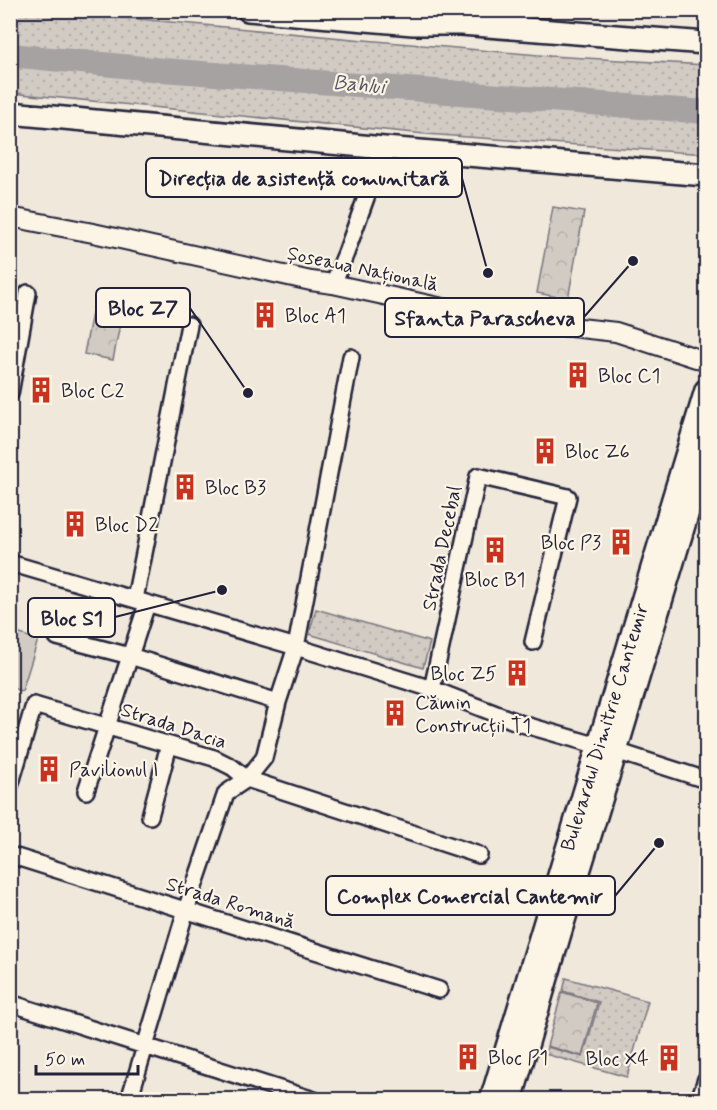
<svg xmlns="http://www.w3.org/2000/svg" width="717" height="1110" viewBox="0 0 717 1110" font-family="Mynerve,sans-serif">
<defs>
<pattern id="grass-dots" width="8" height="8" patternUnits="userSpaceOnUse" patternTransform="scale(1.5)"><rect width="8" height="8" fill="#d1cbc3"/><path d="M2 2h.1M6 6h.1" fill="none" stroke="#b3aea8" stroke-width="1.8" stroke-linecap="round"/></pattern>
<pattern id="park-crowns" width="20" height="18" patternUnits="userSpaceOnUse" patternTransform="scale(1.5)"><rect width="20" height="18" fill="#d1cbc3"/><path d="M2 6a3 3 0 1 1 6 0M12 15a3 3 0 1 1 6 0" fill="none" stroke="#b3aea8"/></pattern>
</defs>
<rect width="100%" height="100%" fill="#efe8db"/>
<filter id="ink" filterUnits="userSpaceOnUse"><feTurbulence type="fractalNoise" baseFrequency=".0167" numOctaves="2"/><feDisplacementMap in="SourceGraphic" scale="12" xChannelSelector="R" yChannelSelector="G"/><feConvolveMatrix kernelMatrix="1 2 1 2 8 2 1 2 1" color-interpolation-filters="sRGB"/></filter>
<g filter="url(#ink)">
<!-- grass -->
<path fill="url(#grass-dots)" stroke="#7a767f" stroke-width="1.5" d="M 11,10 L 52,11 L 364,40 L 550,56 L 706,65 L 706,154 L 425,134 L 11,93 Z
M 316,609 L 430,642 L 423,668 L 309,634 Z
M 566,978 L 648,1001 L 627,1077 L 545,1054 L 547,1047 L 583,1057 L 599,1002 L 563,991 Z"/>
<!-- park -->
<path fill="url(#park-crowns)" stroke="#7a767f" stroke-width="1.5" d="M 553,207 L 584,212 L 568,299 L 537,293 Z
M 93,308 L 122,314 L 113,360 L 84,354 Z
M 562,992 L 597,1003 L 582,1056 L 547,1046 Z"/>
<!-- pitch -->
<path fill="#d1cbc3" stroke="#7a767f" stroke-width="1.5" d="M 11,631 L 38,640 L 22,691 L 11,688 Z"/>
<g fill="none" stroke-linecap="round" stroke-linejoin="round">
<!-- river -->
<path stroke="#a6a2a2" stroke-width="24" d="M 10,55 L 163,70 L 706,112"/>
<!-- minor casing -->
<g stroke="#22223b" stroke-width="20">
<path id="minor" d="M 333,284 L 346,253 L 384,148
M 10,394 L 28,293
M 10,563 L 296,647 L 432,689 L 522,724 L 616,751 L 706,780
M 135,599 L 189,325
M 57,637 L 130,656 L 278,702
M 432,689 L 478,476 L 568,497 L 533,642
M 10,786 L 34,705 L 214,758 L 232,767 L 247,779 L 479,855
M 86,791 L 147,604
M 150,816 L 169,745
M 10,855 L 439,990
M 10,1003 L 314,1100
M 129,1100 L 186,910 L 226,793 L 247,779 L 264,758 L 278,702 L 296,647 L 351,357
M 699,1100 L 706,1079"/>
</g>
<!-- tertiary casing -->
<g stroke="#22223b" stroke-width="22">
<path id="tertiary" d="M 10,217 L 93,233 L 311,281 L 333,284 L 475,315 L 508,320 L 616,332 L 696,358 L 706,359"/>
</g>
<!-- secondary casing -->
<g stroke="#22223b" stroke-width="26">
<path id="secondary" d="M 248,10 L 413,24 L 461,24 L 706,43
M 10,113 L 384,148 L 706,175
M 491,1100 L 706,390
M 511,1100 L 561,930 L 616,751 L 706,452"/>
</g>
<!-- minor -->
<use href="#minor" stroke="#fcf5e5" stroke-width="15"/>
<!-- tertiary -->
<use href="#tertiary" stroke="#fcf5e5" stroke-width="18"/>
<!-- secondary -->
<use href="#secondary" stroke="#fcf5e5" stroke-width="21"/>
</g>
</g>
<!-- icons -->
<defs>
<g id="building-bare" transform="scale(2.07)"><path d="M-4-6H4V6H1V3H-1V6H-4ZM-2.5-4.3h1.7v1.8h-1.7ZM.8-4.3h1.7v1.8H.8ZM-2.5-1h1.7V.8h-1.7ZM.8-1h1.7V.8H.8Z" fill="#c8321e" stroke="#fcf5e5" stroke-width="2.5" paint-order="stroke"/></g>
</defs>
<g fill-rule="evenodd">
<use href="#building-bare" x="265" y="315"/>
<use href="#building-bare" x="578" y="375"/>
<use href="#building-bare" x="41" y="390"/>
<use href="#building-bare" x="545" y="451"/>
<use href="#building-bare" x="185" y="487"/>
<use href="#building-bare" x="75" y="524"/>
<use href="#building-bare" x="621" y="542"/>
<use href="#building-bare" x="495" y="550"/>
<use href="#building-bare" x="517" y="673"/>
<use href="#building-bare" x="395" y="713"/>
<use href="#building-bare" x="49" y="769"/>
<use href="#building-bare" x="468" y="1057"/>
<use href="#building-bare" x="669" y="1058"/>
</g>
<g text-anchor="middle" stroke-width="4.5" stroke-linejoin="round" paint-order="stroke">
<!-- street labels -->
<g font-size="20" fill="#22223b" stroke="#fcf5e5">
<text transform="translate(363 268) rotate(12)" y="7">Șoseaua Națională</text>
<text transform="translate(441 548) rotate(-78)" y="7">Strada Decebal</text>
<text transform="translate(174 725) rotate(18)" y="7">Strada Dacia</text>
<text transform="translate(604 727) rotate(-73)" y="7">Bulevardul Dimitrie Cantemir</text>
<text transform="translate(231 902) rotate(17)" y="7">Strada Romană</text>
</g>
<!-- poi labels -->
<g font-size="20" fill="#22223b" stroke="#fcf5e5" text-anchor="start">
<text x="285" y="322">Bloc A1</text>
<text x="598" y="382">Bloc C1</text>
<text x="61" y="397">Bloc C2</text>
<text x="565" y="458">Bloc Z6</text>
<text x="205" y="494">Bloc B3</text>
<text x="95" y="531">Bloc D2</text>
<text x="601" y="549" text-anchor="end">Bloc P3</text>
<text x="495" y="586" text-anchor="middle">Bloc B1</text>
<text x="497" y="680" text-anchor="end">Bloc Z5</text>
<text x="415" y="709">Cămin<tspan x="415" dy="23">Construcții T1</tspan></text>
<text x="69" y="776">Pavilionul I</text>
<text x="488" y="1064">Bloc P1</text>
<text x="649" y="1065" text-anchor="end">Bloc X4</text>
</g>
<!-- water labels -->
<g font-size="21" font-style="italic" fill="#575564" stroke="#fcf5e5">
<text transform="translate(359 84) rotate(5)" y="7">Bahlui</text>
</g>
</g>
<!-- callouts -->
<path fill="none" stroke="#22223b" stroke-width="2" d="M488 273L462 178M248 393L190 308M633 261L584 317M222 590L115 617M659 843L615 896"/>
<g fill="#22223b" stroke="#fcf5e5" stroke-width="2">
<circle cx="488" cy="273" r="6"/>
<circle cx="248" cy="393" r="6"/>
<circle cx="633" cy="261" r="6"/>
<circle cx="222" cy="590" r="6"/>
<circle cx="659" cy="843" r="6"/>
</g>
<g fill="#fcf5e5" stroke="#22223b" stroke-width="2">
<rect x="146" y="158" width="316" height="39" rx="6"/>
<rect x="96" y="288" width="94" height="39" rx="6"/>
<rect x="385" y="298" width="199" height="39" rx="6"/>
<rect x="28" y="598" width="87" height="39" rx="6"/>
<rect x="326" y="876" width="289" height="39" rx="6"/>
</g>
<g font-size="21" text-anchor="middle" font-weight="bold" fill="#22223b">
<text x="304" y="185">Direcția de asistență comunitară</text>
<text x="143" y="315">Bloc Z7</text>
<text x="485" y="325">Sfanta Parascheva</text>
<text x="72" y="625">Bloc S1</text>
<text x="470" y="903">Complex Comercial Cantemir</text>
</g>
<!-- margin -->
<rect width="717" height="1110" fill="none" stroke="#fcf5e5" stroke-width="36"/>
<rect x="18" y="18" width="681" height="1074" fill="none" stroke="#22223b" stroke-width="2" filter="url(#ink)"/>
<!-- scale -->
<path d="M36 1065v9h102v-9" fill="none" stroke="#22223b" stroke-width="3"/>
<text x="45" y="1065" font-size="18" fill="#22223b" stroke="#fcf5e5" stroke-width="4.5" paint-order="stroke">50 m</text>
</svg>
